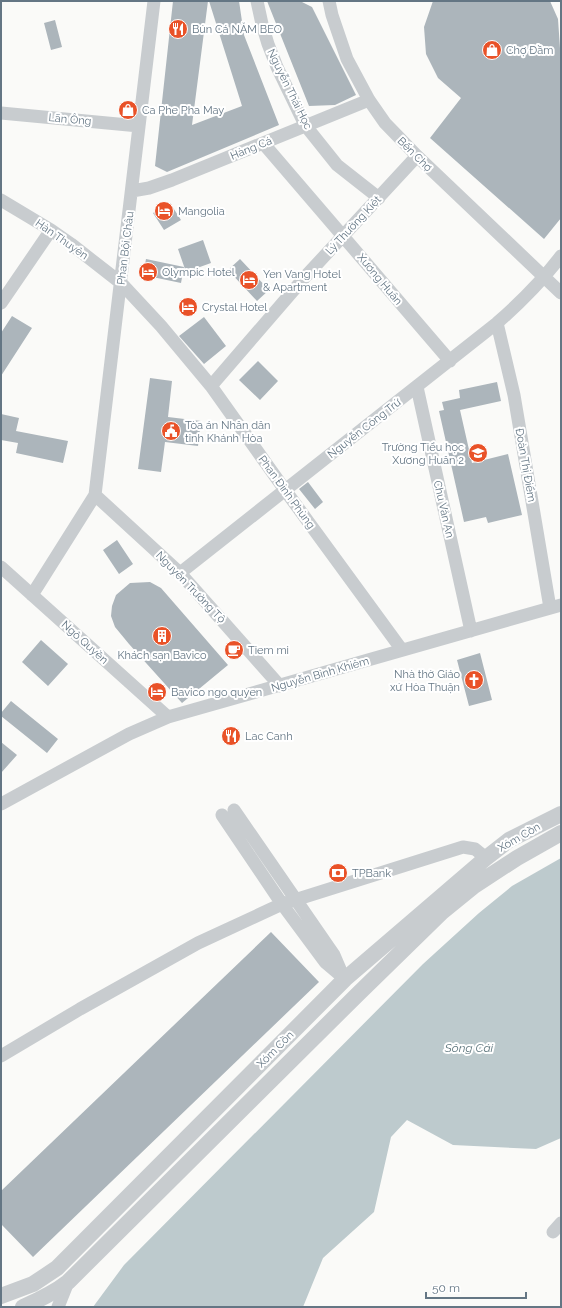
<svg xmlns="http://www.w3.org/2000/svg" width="562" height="1308" viewBox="0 0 562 1308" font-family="Raleway,sans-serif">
<rect width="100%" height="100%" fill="#fafaf8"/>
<!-- water -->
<path fill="#bdcacd" d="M 561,858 L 561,1138 L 536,1149 L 453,1145 L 407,1120 L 391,1137 L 374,1212 L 323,1258 L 303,1307 L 93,1307 L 124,1265 L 423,964 L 479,913 L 512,886 Z"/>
<!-- building -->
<path fill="#acb5bb" d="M 173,1 L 208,1 L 192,125 L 242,106 L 209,1 L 239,1 L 244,35 L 279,125 L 167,172 L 155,166 Z
M 267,1 L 300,1 L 312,7 L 356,95 L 335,105 L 309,106 Z
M 433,1 L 550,1 L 558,19 L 561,63 L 561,218 L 544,239 L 430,138 L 461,98 L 438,78 L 426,54 L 424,27 Z
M 55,20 L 62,47 L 51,50 L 44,23 Z
M 170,203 L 181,220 L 164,230 L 153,213 Z
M 203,240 L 211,263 L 186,272 L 178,249 Z
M 146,259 L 184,267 L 181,283 L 143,275 Z
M 240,259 L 269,290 L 257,301 L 228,270 Z
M 12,316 L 32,328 L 1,376 L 1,333 Z
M 204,317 L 226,346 L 204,364 L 179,336 Z
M 258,361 L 278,381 L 260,400 L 239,380 Z
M 150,378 L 172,381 L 168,417 L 201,421 L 198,446 L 165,442 L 161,472 L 138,469 Z
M 497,382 L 501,401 L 460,410 L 472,463 L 508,454 L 522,515 L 488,523 L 486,517 L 464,522 L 439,411 L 444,410 L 442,402 L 460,398 L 459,390 Z
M 1,414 L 19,418 L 16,431 L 68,441 L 63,463 L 16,453 L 18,443 L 1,440 Z
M 308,482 L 323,502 L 315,509 L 299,489 Z
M 117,540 L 133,564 L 119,574 L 103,550 Z
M 150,582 L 161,588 L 228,665 L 182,703 L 129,644 L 115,627 L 111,616 L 112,606 L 116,595 L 130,583 Z
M 41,640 L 68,664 L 48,686 L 22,662 Z
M 480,653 L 492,700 L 469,706 L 457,660 Z
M 11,701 L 58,739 L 47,753 L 1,716 L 1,713 Z
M 1,742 L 17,755 L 1,773 Z
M 271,932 L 319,982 L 33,1257 L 1,1224 L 1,1191 Z"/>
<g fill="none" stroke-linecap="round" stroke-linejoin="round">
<!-- minor -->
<path stroke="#c8cccf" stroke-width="13" d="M 257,1 L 262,24 L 268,44 L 277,67 L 305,125 L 337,165 L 379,198
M 329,1 L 332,15 L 347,59 L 369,100 L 385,123 L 417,156 L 561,293
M 1,113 L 139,126
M 263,143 L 450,361
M 132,191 L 149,188 L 172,180 L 369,100
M 1,200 L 51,230 L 71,244 L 121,283 L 161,326 L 211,386 L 285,490 L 402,650
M 1,303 L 51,230
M 497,323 L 514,395 L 550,608
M 211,386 L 305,277 L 417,156
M 417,387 L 471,631
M 95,495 L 180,573 L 280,686
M 1,567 L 168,717
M 180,573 L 497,323 C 521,302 542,281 561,256
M 32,595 L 95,495 L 154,1
M 1,804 L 129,734 L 168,717 L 561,605
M 234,810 L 334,955 L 343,976
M 222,815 L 282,904 L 325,962 L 345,979
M 1,1056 L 80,1009 L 198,943 L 282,904 L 463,847 L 475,849 L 486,858
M 553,1232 L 561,1223
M 58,1307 L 68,1282"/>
<!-- tertiary -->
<path stroke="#c8cccf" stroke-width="16" d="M 1,1296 L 33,1284 L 57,1268 L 345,979 L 486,858 L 509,840 L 561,814
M 23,1307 C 39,1300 54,1293 68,1282 L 358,994 L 442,912 L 474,886 L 517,858 L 561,833"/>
</g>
<!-- icons -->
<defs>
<g id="restaurant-disc" transform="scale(1)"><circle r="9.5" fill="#e95228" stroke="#fff"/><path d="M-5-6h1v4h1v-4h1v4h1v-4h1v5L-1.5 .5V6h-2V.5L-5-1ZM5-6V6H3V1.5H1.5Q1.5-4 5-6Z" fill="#fff"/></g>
<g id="shop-disc" transform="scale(1)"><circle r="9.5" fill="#e95228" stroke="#fff"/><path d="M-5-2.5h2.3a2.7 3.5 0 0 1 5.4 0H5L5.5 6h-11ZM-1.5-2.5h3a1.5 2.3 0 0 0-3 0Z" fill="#fff"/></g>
<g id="hotel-disc" transform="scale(1)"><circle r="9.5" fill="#e95228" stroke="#fff"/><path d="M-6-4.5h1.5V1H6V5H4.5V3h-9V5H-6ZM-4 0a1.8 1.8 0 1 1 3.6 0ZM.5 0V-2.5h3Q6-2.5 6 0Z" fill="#fff"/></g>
<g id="civic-disc" transform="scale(1)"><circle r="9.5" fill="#e95228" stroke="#fff"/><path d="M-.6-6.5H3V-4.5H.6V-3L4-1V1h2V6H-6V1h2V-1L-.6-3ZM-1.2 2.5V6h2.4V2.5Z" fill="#fff"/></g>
<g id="school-disc" transform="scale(1)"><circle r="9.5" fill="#e95228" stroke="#fff"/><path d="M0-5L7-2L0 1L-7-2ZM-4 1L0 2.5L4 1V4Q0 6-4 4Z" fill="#fff"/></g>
<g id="building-disc" transform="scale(1)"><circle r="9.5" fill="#e95228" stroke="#fff"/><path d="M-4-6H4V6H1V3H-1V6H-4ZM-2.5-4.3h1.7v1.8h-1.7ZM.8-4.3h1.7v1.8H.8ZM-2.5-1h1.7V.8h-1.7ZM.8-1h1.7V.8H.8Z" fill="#fff"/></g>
<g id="cafe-disc" transform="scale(1)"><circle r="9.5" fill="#e95228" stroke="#fff"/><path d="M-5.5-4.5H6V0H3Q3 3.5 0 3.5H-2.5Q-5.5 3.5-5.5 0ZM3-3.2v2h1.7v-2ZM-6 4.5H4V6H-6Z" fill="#fff"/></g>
<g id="church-disc" transform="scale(1)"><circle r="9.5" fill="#e95228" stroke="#fff"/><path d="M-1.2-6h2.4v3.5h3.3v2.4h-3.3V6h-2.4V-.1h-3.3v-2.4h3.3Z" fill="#fff"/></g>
<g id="bank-disc" transform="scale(1)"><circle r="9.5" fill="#e95228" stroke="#fff"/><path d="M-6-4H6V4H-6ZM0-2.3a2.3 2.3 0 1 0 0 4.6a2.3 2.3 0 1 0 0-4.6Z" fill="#fff"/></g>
</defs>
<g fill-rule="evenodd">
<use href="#restaurant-disc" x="178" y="29"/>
<use href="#shop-disc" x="492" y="50"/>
<use href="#shop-disc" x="128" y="110"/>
<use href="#hotel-disc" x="164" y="211"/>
<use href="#hotel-disc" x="148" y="272"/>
<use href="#hotel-disc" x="249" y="280"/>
<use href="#hotel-disc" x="188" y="307"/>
<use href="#civic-disc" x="171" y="431"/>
<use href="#school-disc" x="478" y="453"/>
<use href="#building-disc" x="162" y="636"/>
<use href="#cafe-disc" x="234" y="650"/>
<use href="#church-disc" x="474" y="680"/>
<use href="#hotel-disc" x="157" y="692"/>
<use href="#restaurant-disc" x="231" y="736"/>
<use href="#bank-disc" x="338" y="873"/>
</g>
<g text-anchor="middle" stroke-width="4" stroke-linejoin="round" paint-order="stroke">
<!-- poi labels -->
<g font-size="11" fill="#647684" stroke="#fff" text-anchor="start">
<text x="192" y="33">Bún Cá NĂM BEO</text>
<text x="506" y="54">Chợ Đầm</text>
<text x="142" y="114">Ca Phe Pha May</text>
<text x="178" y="215">Mangolia</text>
<text x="162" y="276">Olympic Hotel</text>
<text x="263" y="278">Yen Vang Hotel<tspan x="263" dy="13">&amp; Apartment</tspan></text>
<text x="202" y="311">Crystal Hotel</text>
<text x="185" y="429">Tòa án Nhân dân<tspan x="185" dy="13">tỉnh Khánh Hòa</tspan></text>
<text x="464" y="451" text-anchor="end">Trường Tiểu học<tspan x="464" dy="13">Xương Huân 2</tspan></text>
<text x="248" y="654">Tiem mi</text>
<text x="162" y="659" text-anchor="middle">Khách sạn Bavico</text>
<text x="460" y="678" text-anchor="end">Nhà thờ Giáo<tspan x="460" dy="13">xứ Hòa Thuận</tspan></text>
<text x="171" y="696">Bavico ngo quyen</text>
<text x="245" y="740">Lac Canh</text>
<text x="352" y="877">TPBank</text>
</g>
<!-- street labels -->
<g font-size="11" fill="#647684" stroke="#fff">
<text transform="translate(290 89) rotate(64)" y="4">Nguyễn Thái Học</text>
<text transform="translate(70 119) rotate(5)" y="4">Lãn Ông</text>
<text transform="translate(251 148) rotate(-22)" y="4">Hàng Cá</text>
<text transform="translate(415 154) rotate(45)" y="4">Bến Chợ</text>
<text transform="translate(353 225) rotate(-47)" y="4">Lý Thường Kiệt</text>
<text transform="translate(62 239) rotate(35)" y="4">Hàn Thuyên</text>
<text transform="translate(125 248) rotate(-83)" y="4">Phan Bội Châu</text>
<text transform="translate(380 279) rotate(50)" y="4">Xương Huân</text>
<text transform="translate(364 428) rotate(-38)" y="4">Nguyễn Công Trứ</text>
<text transform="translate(526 465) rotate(80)" y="4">Đoàn Thị Điểm</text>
<text transform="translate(287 492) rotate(54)" y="4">Phan Đình Phùng</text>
<text transform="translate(444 509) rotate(77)" y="4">Chu Văn An</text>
<text transform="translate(191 587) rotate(46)" y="4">Nguyễn Trường Tộ</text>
<text transform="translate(85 642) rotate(42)" y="4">Ngô Quyền</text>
<text transform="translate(320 674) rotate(-16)" y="4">Nguyễn Bình Khiêm</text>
<text transform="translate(519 837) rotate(-30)" y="4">Xóm Cồn</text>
<text transform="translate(275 1049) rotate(-45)" y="4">Xóm Cồn</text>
</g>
<!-- water labels -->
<g font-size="12" font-style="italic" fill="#5e767d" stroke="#fff">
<text x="469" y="1052">Sông Cái</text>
</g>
</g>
<!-- border -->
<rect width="562" height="1308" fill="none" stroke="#647684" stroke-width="4"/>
<!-- scale -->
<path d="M426 1292v6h100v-6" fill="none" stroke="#647684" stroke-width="2"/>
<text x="432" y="1292" font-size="12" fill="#647684" stroke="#ffffff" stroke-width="3" paint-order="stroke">50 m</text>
</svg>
